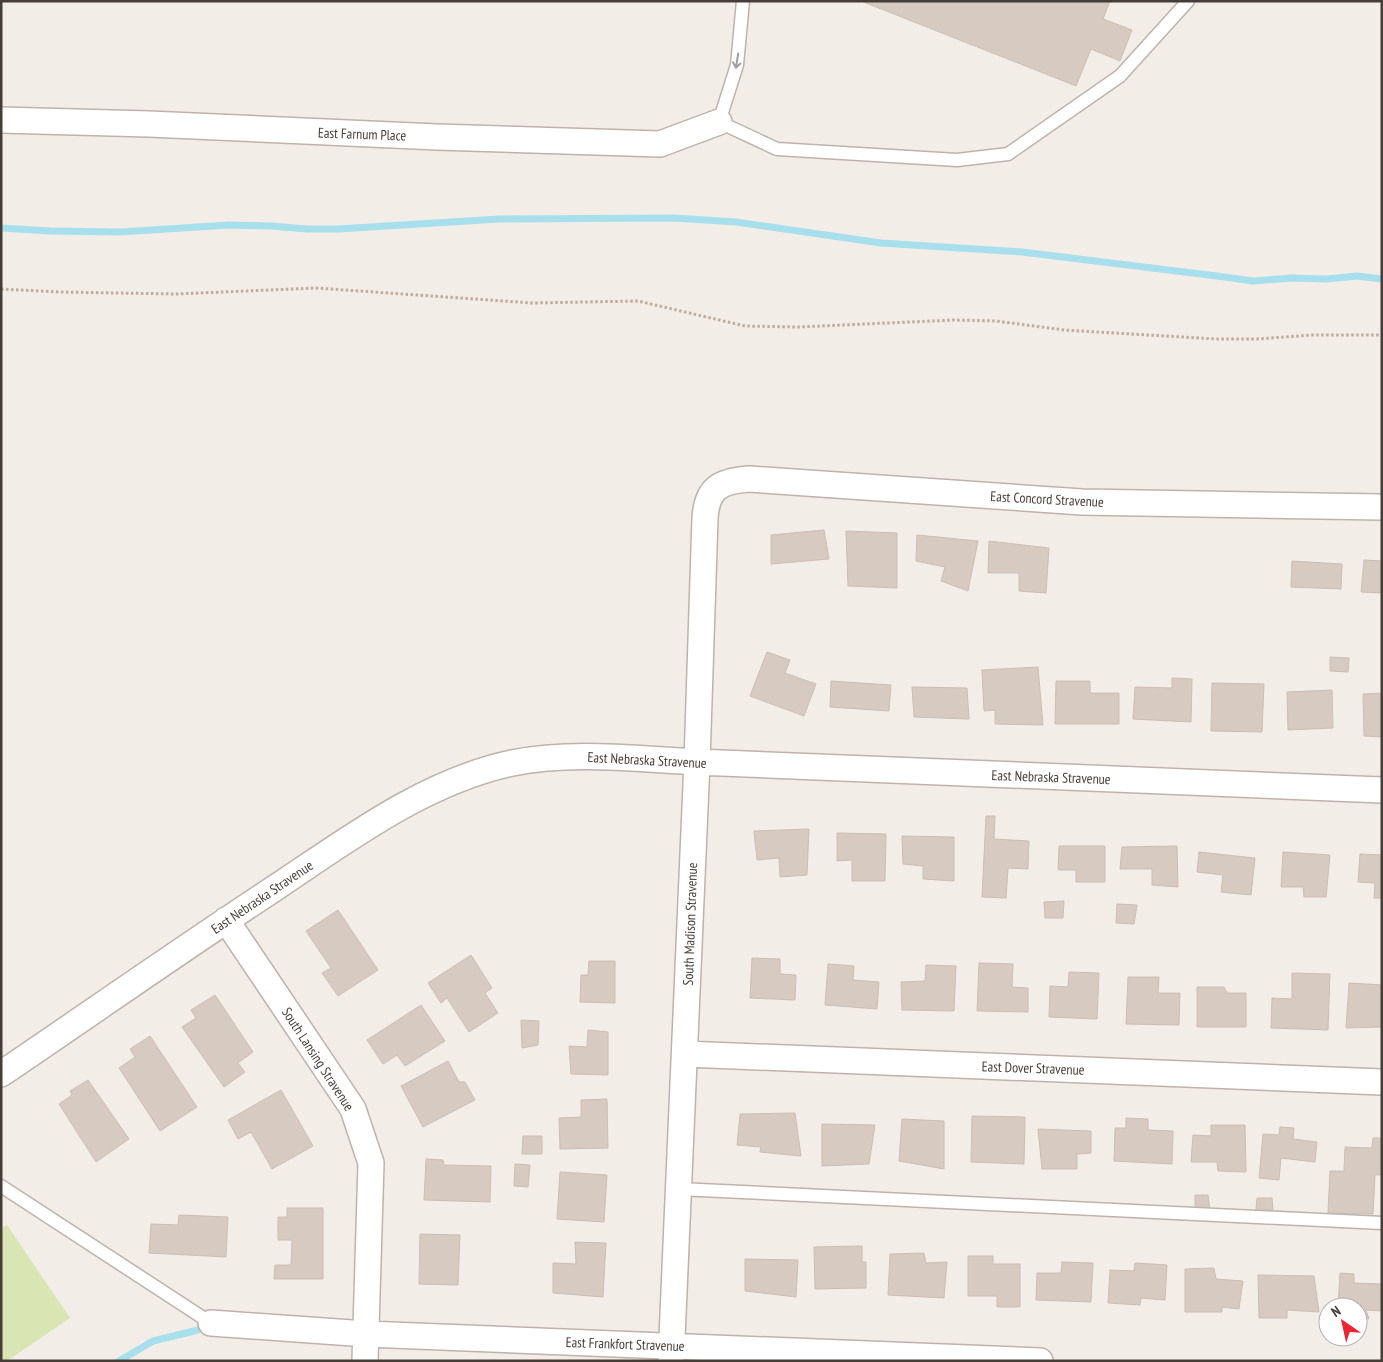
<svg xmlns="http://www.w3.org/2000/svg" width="1383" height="1362" viewBox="0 0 1383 1362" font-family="'PT Sans Narrow',sans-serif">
<rect width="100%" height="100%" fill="#f3ede8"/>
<!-- green -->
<path fill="#d9e5b3" d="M 7,1225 L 70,1318 L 7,1361 L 1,1361 L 1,1228 Z"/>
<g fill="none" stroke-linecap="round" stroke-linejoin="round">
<!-- stream -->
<path stroke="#a8dfec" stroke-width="7" d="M 1,228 L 51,231 L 120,232 L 229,225 L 271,226 L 307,229 L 338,229 L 499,219 L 674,218 L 736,222 L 881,243 L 1022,252 L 1217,276 L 1253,281 L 1292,278 L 1327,279 L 1357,276 L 1382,279
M 119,1361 L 153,1341 L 198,1330"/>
</g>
<!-- building -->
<path fill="#d7cac1" stroke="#cebdb2" d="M 861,1 L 1110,1 L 1103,19 L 1132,30 L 1120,61 L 1091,49 L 1076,86 Z
M 824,530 L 829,559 L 771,564 L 771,535 Z
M 846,531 L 897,533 L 897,588 L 848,586 Z
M 917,535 L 978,541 L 968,591 L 941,581 L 945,567 L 916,561 Z
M 989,541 L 1049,548 L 1046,593 L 1019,591 L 1019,573 L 988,573 Z
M 1364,560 L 1382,561 L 1382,593 L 1361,592 Z
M 1292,561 L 1342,564 L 1341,589 L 1291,587 Z
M 767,652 L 790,660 L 785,673 L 816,684 L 804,716 L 750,696 Z
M 1330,657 L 1349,658 L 1348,672 L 1330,671 Z
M 1038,667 L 1043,725 L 995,724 L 995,710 L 984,711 L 982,670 Z
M 1172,678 L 1192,679 L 1191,722 L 1133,719 L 1135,687 L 1172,688 Z
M 831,681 L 891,685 L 889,711 L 830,707 Z
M 1056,681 L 1090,681 L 1090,693 L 1119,693 L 1119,724 L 1055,724 Z
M 1212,683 L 1264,684 L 1262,732 L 1211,731 Z
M 912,687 L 967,688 L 969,719 L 914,717 Z
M 1332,690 L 1333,728 L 1288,730 L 1287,692 Z
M 1382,693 L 1382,737 L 1364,736 L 1363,694 Z
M 986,816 L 995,816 L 994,839 L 1029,841 L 1028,869 L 1008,868 L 1006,898 L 982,897 Z
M 809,829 L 807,875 L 780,877 L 779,858 L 757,860 L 754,831 Z
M 837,833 L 886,834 L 885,881 L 852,881 L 852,860 L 837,861 Z
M 902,836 L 954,837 L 954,881 L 923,879 L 923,866 L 903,864 Z
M 1059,846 L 1105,846 L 1105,882 L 1076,882 L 1076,870 L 1058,870 Z
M 1177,846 L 1178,887 L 1152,885 L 1152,869 L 1120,869 L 1122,847 Z
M 1199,852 L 1255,858 L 1251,895 L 1221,892 L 1223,875 L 1197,872 Z
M 1283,852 L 1330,855 L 1326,897 L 1304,897 L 1303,887 L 1281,887 Z
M 1360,854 L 1382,855 L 1382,898 L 1374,898 L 1375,883 L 1358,882 Z
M 1064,901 L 1063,918 L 1045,918 L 1044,902 Z
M 1117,904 L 1137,905 L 1134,924 L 1116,923 Z
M 338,910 L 378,970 L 338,996 L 322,973 L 331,968 L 306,931 Z
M 471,955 L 492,988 L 485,993 L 498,1013 L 469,1032 L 447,998 L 441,1003 L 428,983 Z
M 752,958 L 780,959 L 780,974 L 796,975 L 795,1000 L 750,998 Z
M 589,961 L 615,961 L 615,1003 L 580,1002 L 581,975 L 588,975 Z
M 979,963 L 1013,964 L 1012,987 L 1028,988 L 1028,1012 L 977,1011 Z
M 828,964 L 854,966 L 853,980 L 879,982 L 877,1009 L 825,1005 Z
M 926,965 L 956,966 L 954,1011 L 902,1010 L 901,982 L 925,981 Z
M 1069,972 L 1099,973 L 1097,1019 L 1049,1017 L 1050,986 L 1068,987 Z
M 1292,973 L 1330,974 L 1328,1030 L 1271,1028 L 1272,998 L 1292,999 Z
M 1128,977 L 1159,977 L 1158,993 L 1180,993 L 1179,1025 L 1126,1024 Z
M 1349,983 L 1382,985 L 1382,1027 L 1346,1028 Z
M 1197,987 L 1224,987 L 1227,993 L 1246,993 L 1246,1027 L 1197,1027 Z
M 215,995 L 253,1052 L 238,1063 L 245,1072 L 224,1087 L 182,1027 L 196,1018 L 191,1010 Z
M 421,1005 L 445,1041 L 405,1066 L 397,1055 L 383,1064 L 367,1040 Z
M 521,1020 L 539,1021 L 538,1045 L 522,1048 Z
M 588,1030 L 608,1032 L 608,1075 L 571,1074 L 569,1046 L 587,1047 Z
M 150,1036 L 197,1107 L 160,1131 L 119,1068 L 135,1057 L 130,1049 Z
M 448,1061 L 459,1082 L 465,1082 L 475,1100 L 423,1127 L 401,1086 Z
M 88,1080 L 129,1139 L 96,1162 L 59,1104 L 72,1095 L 70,1091 Z
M 281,1090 L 313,1146 L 272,1169 L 251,1132 L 238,1139 L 228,1120 Z
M 607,1099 L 608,1148 L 560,1149 L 559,1118 L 581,1117 L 581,1100 Z
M 795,1113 L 801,1156 L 760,1152 L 761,1147 L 737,1145 L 740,1114 Z
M 972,1116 L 1025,1117 L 1024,1164 L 971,1162 Z
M 1126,1118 L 1148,1119 L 1148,1130 L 1173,1131 L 1172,1164 L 1114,1161 L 1115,1128 L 1126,1128 Z
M 902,1119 L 944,1121 L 944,1169 L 899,1161 Z
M 822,1124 L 875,1125 L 869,1164 L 822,1166 Z
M 1211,1125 L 1245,1125 L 1246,1172 L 1218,1171 L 1217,1162 L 1191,1162 L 1193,1135 L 1211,1136 Z
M 1280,1127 L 1294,1128 L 1293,1139 L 1317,1142 L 1315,1162 L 1281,1158 L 1279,1180 L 1259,1178 L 1263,1134 L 1279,1135 Z
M 1038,1129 L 1091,1131 L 1091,1153 L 1077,1154 L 1077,1169 L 1042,1169 Z
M 523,1136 L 542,1136 L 542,1154 L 522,1154 Z
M 1373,1138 L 1382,1138 L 1382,1175 L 1375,1175 L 1373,1214 L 1328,1213 L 1330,1171 L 1344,1171 L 1345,1147 L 1372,1148 Z
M 426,1159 L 443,1160 L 444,1165 L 491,1166 L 490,1202 L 424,1200 Z
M 515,1164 L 530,1165 L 528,1187 L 514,1186 Z
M 560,1172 L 607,1175 L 604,1222 L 557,1219 Z
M 1195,1195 L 1208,1195 L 1210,1210 L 1195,1210 Z
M 1257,1198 L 1272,1198 L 1273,1210 L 1256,1210 Z
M 287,1208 L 323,1208 L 323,1279 L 274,1279 L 275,1265 L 291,1265 L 292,1240 L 278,1240 L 278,1217 L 287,1217 Z
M 179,1215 L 228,1217 L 226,1257 L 149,1253 L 151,1224 L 178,1225 Z
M 420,1234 L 460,1235 L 458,1285 L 419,1284 Z
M 575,1242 L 606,1243 L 603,1297 L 553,1293 L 553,1263 L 576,1264 Z
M 862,1246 L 862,1262 L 866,1262 L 866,1288 L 815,1289 L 814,1247 Z
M 924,1253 L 926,1263 L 947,1262 L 944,1298 L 888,1295 L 890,1254 Z
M 968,1256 L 993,1256 L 993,1264 L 1020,1264 L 1020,1307 L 997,1307 L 997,1296 L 968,1296 Z
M 745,1259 L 798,1260 L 796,1297 L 745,1291 Z
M 1062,1262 L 1093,1263 L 1091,1302 L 1036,1300 L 1037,1273 L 1061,1273 Z
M 1135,1263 L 1167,1265 L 1165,1300 L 1141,1298 L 1140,1305 L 1108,1303 L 1110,1270 L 1134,1271 Z
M 1214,1268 L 1216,1279 L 1243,1281 L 1239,1309 L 1222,1307 L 1222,1312 L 1185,1312 L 1185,1269 Z
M 1340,1273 L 1354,1274 L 1354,1283 L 1382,1284 L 1382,1311 L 1366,1310 L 1369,1319 L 1358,1318 L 1358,1307 L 1338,1307 Z
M 1258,1275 L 1314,1276 L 1319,1312 L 1287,1310 L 1287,1318 L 1259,1318 Z"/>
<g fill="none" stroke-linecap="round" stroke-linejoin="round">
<!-- lane casing -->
<g stroke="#beb3ab" stroke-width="15">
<path id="lane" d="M 743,1 L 737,65 L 719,122 L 777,149 L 957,160 L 1008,154 L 1120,76 L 1188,1
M 1,1186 L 211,1323
M 679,1189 L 1382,1223"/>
</g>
<!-- street casing -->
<g stroke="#beb3ab" stroke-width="28">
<path id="street" d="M 1,120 L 149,124 L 437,137 L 660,144 L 719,122
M 226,920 L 353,1109 L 371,1163 L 365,1361
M 685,1054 L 1382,1082
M 1,1074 C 91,1013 181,950 272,890 C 346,841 423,782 512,763 C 572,751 635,759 697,762 L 1382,790
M 211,1323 L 366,1334 L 1040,1361
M 671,1361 L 697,762 L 705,518 C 707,488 720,481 749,479 L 1082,502 L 1382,507"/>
</g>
<!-- path -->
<path stroke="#bfac9d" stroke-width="3" stroke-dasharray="2.5 2.5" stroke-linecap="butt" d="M 1,289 L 60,292 L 176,294 L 316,288 L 532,303 L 638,301 L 745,326 L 798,327 L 954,320 L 996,321 L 1064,330 L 1216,339 L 1257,339 L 1312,335 L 1382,335"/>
<!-- lane -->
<use href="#lane" stroke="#fff" stroke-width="12"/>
<!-- street -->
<use href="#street" stroke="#fff" stroke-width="25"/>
</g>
<!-- one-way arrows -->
<defs><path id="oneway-shaft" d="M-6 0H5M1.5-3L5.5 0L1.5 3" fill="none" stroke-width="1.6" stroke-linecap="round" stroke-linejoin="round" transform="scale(1.25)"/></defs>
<use stroke="#a29e9b" href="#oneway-shaft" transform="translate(737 61) rotate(99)"/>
<g text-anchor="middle" stroke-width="4.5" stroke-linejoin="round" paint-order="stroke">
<!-- street labels -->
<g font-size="14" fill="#463d37" stroke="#fff">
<text transform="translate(362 134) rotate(2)" y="5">East Farnum Place</text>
<text transform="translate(1047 499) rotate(3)" y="5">East Concord Stravenue</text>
<text transform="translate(647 760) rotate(3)" y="5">East Nebraska Stravenue</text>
<text transform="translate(1051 777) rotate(2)" y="5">East Nebraska Stravenue</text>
<text transform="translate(262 897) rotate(-34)" y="5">East Nebraska Stravenue</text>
<text transform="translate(690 924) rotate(-88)" y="5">South Madison Stravenue</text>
<text transform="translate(318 1059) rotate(57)" y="5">South Lansing Stravenue</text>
<text transform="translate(1033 1068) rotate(2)" y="5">East Dover Stravenue</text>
<text transform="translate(625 1344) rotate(2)" y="5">East Frankfort Stravenue</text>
</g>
</g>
<!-- border -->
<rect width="1383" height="1362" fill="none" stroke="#463d37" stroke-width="5"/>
<!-- north arrow -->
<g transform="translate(1343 1322) rotate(326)"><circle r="24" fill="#ffffff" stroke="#b5b1af"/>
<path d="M0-4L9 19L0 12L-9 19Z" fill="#ed2532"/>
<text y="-8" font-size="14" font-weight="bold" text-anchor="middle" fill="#463d37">N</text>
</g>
</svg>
